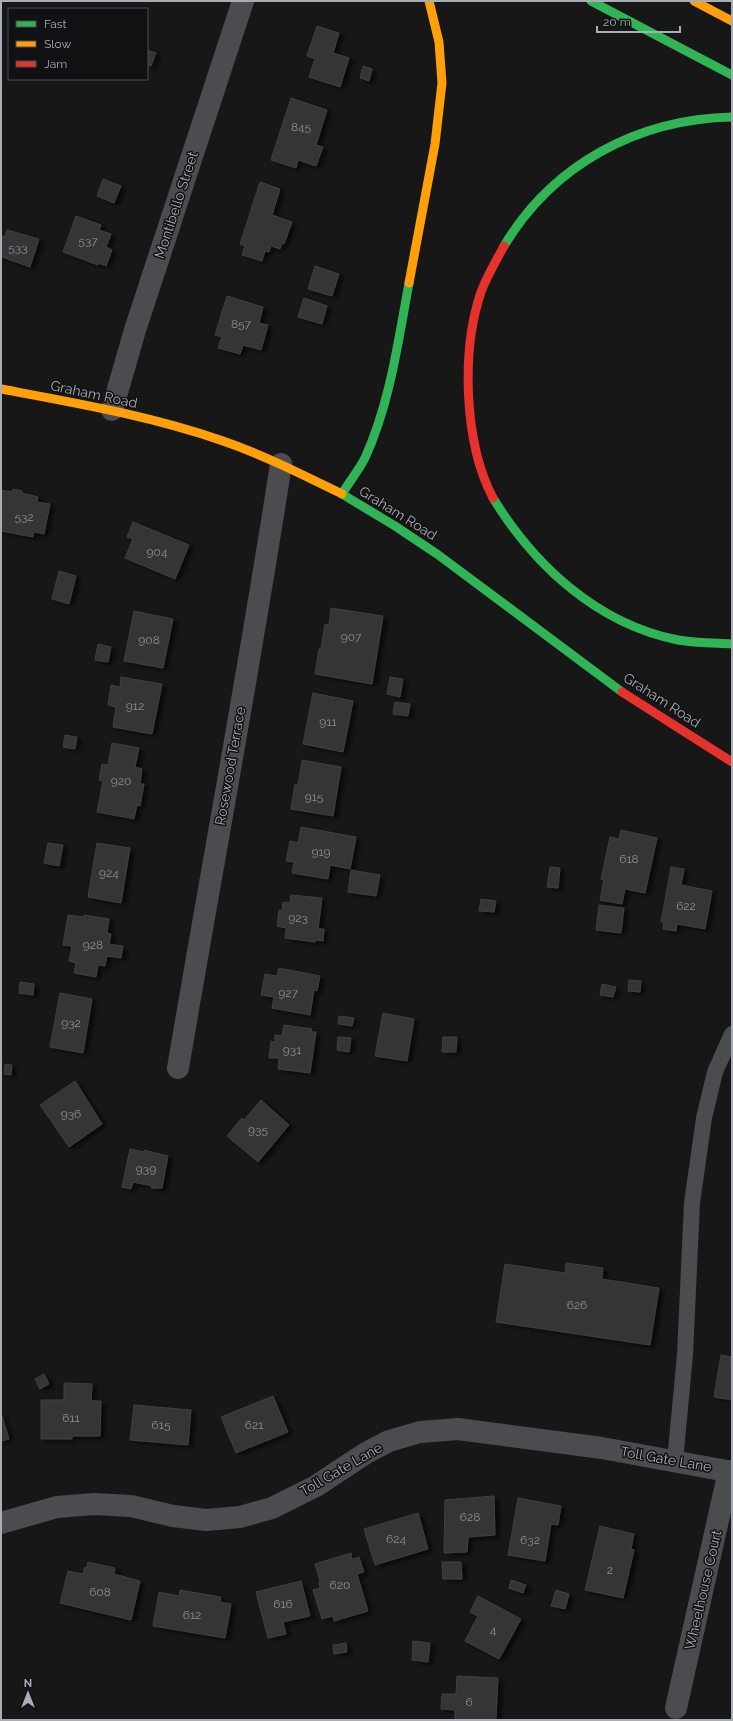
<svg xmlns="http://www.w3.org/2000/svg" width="733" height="1721" viewBox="0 0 733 1721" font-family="Raleway,sans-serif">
<defs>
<filter id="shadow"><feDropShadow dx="4.5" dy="2.5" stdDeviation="2" flood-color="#0009"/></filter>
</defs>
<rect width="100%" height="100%" fill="#171717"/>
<!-- building -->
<path fill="#353536" stroke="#3f4043" filter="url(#shadow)" d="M 317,26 L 339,33 L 333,53 L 349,58 L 340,87 L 309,77 L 315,59 L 307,56 Z
M 147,50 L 156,53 L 151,66 L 147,65 Z
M 363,66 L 372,69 L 369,81 L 360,78 Z
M 291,98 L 327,110 L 316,145 L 323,147 L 316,166 L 298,160 L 296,168 L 271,160 Z
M 103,179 L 121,186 L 114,203 L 97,196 Z
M 260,182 L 280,189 L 272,215 L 292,222 L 284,244 L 282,243 L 280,249 L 271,246 L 269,252 L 265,251 L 262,261 L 242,255 L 245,246 L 240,244 Z
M 76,216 L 101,225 L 99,230 L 111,234 L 106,247 L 112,250 L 106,266 L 98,263 L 98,265 L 63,252 Z
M 7,230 L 39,239 L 30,267 L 2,257 L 1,259 L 1,236 L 5,237 Z
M 315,266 L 339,274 L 332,296 L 308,289 Z
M 227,296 L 263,307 L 259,323 L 268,325 L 261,350 L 243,345 L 240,354 L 218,348 L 222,337 L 215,335 Z
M 304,298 L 327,306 L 322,324 L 298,317 Z
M 13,489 L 22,491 L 22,493 L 38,497 L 37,502 L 50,504 L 44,534 L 34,532 L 33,537 L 1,531 L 1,490 L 12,492 Z
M 133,522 L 189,545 L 175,579 L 125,558 L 133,539 L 127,537 Z
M 59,571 L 76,576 L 69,604 L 52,599 Z
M 331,608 L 383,616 L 372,684 L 315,674 L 319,649 L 321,649 L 325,624 L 329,625 Z
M 134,611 L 173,619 L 163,668 L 124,661 Z
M 98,644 L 111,647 L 108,662 L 95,660 Z
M 121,677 L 162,684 L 152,734 L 113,727 L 116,707 L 108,705 L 111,685 L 120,687 Z
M 390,677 L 403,679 L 400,697 L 387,694 Z
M 313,693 L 353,701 L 343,752 L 303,744 Z
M 395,702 L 410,704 L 408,716 L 393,714 Z
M 65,735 L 77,737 L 75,749 L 63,747 Z
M 112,743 L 139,748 L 135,767 L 142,769 L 140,784 L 144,784 L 140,806 L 137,805 L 134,819 L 97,812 L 103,781 L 99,780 L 102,764 L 108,765 Z
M 302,760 L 341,767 L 333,816 L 291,809 L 295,784 L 298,785 Z
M 301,827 L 356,837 L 350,869 L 330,865 L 328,879 L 292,873 L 294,862 L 286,861 L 290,841 L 298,843 Z
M 621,830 L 657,838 L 645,893 L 625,889 L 622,904 L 600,900 L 604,880 L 601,879 L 610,837 L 619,839 Z
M 48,843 L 63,845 L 59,866 L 44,863 Z
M 97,843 L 130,848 L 121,903 L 88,897 Z
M 550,867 L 560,868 L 558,888 L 547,887 Z
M 671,867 L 684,869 L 681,885 L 712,891 L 705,929 L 677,924 L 676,931 L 663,929 L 664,922 L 661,922 Z
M 351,870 L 380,875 L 376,896 L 348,892 Z
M 291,895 L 322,898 L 318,929 L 324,929 L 323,941 L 316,940 L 315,942 L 285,938 L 286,928 L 277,926 L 279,910 L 282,911 L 283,902 L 290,903 Z
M 481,899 L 496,901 L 494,912 L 479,911 Z
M 599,905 L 624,908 L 621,933 L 596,930 Z
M 68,915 L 84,917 L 84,915 L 109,919 L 107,933 L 111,934 L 109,944 L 123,946 L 121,958 L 107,956 L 105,966 L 98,965 L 96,977 L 74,973 L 76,963 L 69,961 L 72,946 L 63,945 Z
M 279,968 L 320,976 L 317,991 L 314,990 L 310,1015 L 272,1008 L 274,997 L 261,995 L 265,974 L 277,976 Z
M 629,980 L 641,981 L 640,992 L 628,991 Z
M 20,982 L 34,984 L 33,995 L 19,993 Z
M 602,984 L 616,987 L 613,997 L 600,995 Z
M 60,993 L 92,999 L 83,1053 L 50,1047 Z
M 383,1013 L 414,1019 L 407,1061 L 375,1056 Z
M 339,1016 L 354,1018 L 352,1026 L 338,1024 Z
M 284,1025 L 312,1029 L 311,1032 L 316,1032 L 310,1073 L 278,1069 L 279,1058 L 269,1058 L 271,1041 L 275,1042 L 275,1035 L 282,1036 Z
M 338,1037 L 351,1038 L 349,1052 L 337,1050 Z
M 443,1037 L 457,1037 L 456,1052 L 442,1052 Z
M 5,1064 L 12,1065 L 11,1075 L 4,1074 Z
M 75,1081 L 102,1124 L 69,1147 L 40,1105 Z
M 261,1100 L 289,1125 L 258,1162 L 227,1136 L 242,1118 L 244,1120 Z
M 130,1149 L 144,1152 L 144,1150 L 168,1156 L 162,1188 L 151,1188 L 152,1186 L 133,1182 L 131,1189 L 122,1187 Z
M 566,1263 L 603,1268 L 602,1279 L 659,1288 L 650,1345 L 496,1322 L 505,1264 L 565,1273 Z
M 721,1355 L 731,1357 L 730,1365 L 732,1365 L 732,1400 L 714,1397 Z
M 44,1374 L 49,1384 L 40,1389 L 35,1379 Z
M 64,1383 L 92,1384 L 91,1401 L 101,1401 L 100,1436 L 72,1436 L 72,1439 L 41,1439 L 41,1400 L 64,1400 Z
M 273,1396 L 288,1432 L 236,1453 L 221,1417 Z
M 134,1405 L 191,1410 L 188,1445 L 130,1440 Z
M 1,1413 L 9,1439 L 1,1441 Z
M 494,1496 L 495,1535 L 468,1537 L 467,1552 L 444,1553 L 445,1500 Z
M 518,1498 L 561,1506 L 558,1525 L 551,1524 L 545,1561 L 508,1555 Z
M 418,1513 L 428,1549 L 375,1565 L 364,1529 Z
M 600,1526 L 634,1534 L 631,1549 L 634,1550 L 623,1598 L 585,1590 Z
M 351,1553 L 352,1559 L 359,1557 L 364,1572 L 357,1574 L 368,1611 L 334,1621 L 333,1616 L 322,1619 L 313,1590 L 320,1588 L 319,1582 L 320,1581 L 315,1564 Z
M 88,1562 L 115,1568 L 114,1574 L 140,1581 L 131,1620 L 60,1603 L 68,1571 L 83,1574 L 85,1567 L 87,1568 Z
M 442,1562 L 461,1562 L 462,1579 L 443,1579 Z
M 511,1580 L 526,1585 L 523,1593 L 509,1588 Z
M 301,1581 L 310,1616 L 283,1622 L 286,1634 L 268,1638 L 256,1592 Z
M 180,1590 L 221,1597 L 220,1602 L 231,1604 L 225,1638 L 153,1626 L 159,1592 L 179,1596 Z
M 556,1590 L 569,1594 L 565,1609 L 551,1606 Z
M 478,1596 L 521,1619 L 499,1659 L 465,1641 L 478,1616 L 470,1612 Z
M 413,1641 L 430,1643 L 428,1662 L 412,1660 Z
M 346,1643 L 347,1652 L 334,1654 L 333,1645 Z
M 457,1676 L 498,1678 L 496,1720 L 455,1720 L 455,1710 L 441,1709 L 442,1694 L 456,1694 Z"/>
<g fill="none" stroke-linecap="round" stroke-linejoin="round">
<!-- lane -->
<path stroke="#4b4c50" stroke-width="16" d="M 675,1461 L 685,1355 L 692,1203 L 704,1118 L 715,1072 L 732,1034"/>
<!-- street -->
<path stroke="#4b4c50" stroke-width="22" d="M 112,410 L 135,330 L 243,1
M 178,1068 C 212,867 250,666 281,464
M 1,1523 L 57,1507 L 94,1504 L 131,1506 L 173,1516 L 206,1520 L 240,1517 L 272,1508 L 316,1486 L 366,1453 L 389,1441 L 420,1432 L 458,1429 L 602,1448 L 732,1472
M 676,1708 L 729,1471"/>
<!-- fast -->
<path stroke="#30b455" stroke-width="9" d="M 591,1 L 732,75
M 504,246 C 553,164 638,119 732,117
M 342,494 L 395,526 L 437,554 L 622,692
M 342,494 C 349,482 359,470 365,458 C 390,403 398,342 409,283
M 493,498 C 534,565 597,624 678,640 C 695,643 714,643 732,644"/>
<!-- slow -->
<path stroke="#ff9f0a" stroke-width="9" d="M 694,1 L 732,21
M 409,283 L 435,144 L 442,83 L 439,42 L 429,1
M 1,389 C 76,403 151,416 223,441 C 264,455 303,475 342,494"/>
<!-- jam -->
<path stroke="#e5322d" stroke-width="9" d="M 493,498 C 464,443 461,351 481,292 C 487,276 496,261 504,246
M 622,692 L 732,762"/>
</g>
<g text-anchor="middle" stroke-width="3" stroke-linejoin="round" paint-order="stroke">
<!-- number labels -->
<g font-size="12" fill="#8b8f98">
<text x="301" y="131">845</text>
<text x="88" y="245">537</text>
<text x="18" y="252">533</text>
<text x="241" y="328">857</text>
<text x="24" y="521">532</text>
<text x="157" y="556">904</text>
<text x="351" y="641">907</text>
<text x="149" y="644">908</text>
<text x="135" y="710">912</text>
<text x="328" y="726">911</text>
<text x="121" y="785">920</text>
<text x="314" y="801">915</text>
<text x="321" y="856">919</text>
<text x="629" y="863">618</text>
<text x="109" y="877">924</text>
<text x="686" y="910">622</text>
<text x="298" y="922">923</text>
<text x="93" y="949">928</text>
<text x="288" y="997">927</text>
<text x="71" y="1027">932</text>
<text x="292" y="1054">931</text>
<text x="71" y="1118">936</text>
<text x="258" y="1134">935</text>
<text x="146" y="1173">939</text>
<text x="577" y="1309">626</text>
<text x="71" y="1422">611</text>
<text x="161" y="1429">615</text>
<text x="254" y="1429">621</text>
<text x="470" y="1521">628</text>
<text x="396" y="1543">624</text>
<text x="530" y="1544">632</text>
<text x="610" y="1574">2</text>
<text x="340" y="1589">620</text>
<text x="100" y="1596">608</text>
<text x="283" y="1608">616</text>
<text x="192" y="1619">612</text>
<text x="493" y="1634">4</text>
<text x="469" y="1706">6</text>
</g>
<!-- street labels -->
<g font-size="14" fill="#a8adb8" stroke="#111113">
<text transform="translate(176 205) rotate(-72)" y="5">Montibello Street</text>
<text transform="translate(94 394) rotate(12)" y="5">Graham Road</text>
<text transform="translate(398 513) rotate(32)" y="5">Graham Road</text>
<text transform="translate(662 700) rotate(33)" y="5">Graham Road</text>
<text transform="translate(230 766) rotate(-80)" y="5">Rosewood Terrace</text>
<text transform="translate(666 1459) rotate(10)" y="5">Toll Gate Lane</text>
<text transform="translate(341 1469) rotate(-30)" y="5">Toll Gate Lane</text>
<text transform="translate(703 1590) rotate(-77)" y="5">Wheelhouse Court</text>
</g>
</g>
<!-- border -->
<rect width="733" height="1721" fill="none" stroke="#a8adb8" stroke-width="4"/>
<!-- legend -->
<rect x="8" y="8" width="140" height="72" fill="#111113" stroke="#4d4f55"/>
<rect x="16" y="21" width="20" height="6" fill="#30b455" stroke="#4d4f55"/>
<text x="44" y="28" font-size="12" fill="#a8adb8">Fast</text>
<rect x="16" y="41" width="20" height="6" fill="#ff9f0a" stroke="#4d4f55"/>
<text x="44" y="48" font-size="12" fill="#a8adb8">Slow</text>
<rect x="16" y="61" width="20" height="6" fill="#e5322d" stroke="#4d4f55"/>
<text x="44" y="68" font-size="12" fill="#a8adb8">Jam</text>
<!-- north arrow -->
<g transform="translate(28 1693)" stroke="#111113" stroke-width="3" paint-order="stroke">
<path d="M0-3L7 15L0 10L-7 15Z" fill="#a8adb8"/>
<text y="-6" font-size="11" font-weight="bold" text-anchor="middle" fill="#a8adb8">N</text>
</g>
<!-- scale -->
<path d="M597 26v6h83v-6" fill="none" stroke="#a8adb8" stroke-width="2"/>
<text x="603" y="26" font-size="12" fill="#a8adb8" stroke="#111113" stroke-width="3" paint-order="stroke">20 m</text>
</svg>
